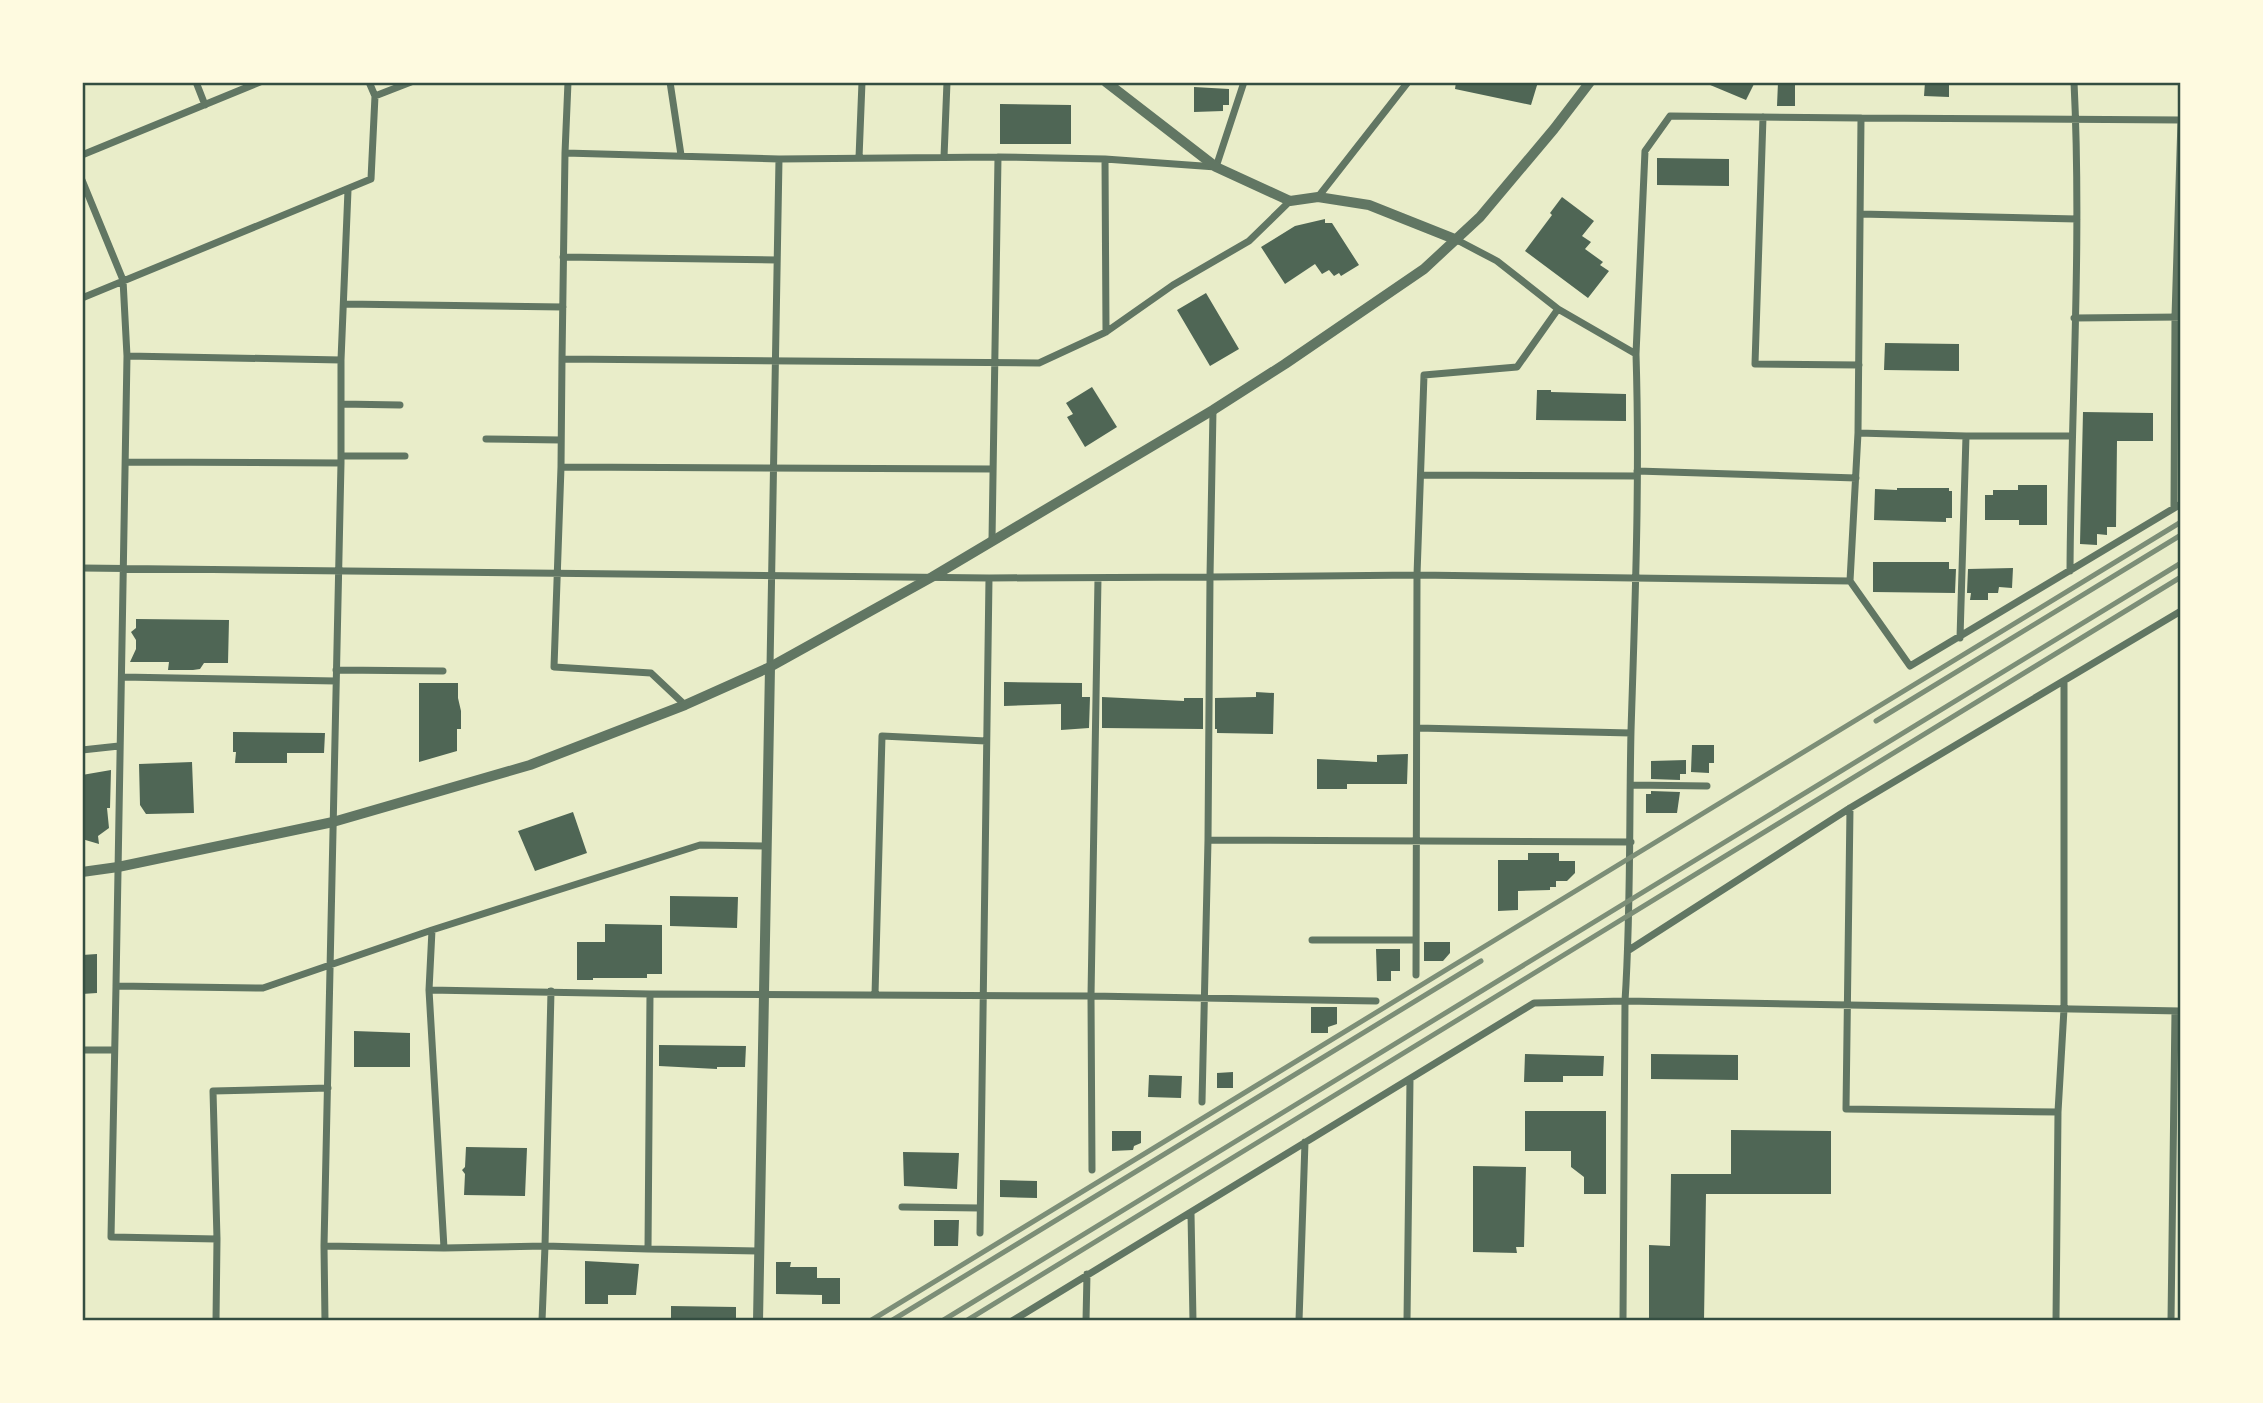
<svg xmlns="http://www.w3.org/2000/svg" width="2263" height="1403" viewBox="0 0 2263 1403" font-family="Raleway,sans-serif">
<rect width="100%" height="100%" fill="#e9edc9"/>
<!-- building -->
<path fill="#4f6655" d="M 1456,82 L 1538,82 L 1531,105 L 1455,89 Z
M 1703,82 L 1755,82 L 1746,100 Z
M 1778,82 L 1795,82 L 1795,106 L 1777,106 Z
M 1925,82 L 1949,82 L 1949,97 L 1924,96 Z
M 1194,87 L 1229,89 L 1229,105 L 1223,105 L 1223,111 L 1194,112 Z
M 1000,104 L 1071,105 L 1071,144 L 1000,144 Z
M 1657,158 L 1729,159 L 1729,186 L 1657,185 Z
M 1562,197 L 1594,221 L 1582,236 L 1591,242 L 1585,249 L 1603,262 L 1600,265 L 1609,271 L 1588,298 L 1525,251 L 1552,215 L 1550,213 Z
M 1325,219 L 1325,223 L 1332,223 L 1359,265 L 1341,276 L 1339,273 L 1334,276 L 1329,270 L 1322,274 L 1315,264 L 1285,284 L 1261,247 L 1295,226 Z
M 1206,293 L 1239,349 L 1210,366 L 1177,310 Z
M 1885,343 L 1959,344 L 1959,371 L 1884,370 Z
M 1092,387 L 1117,427 L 1085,447 L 1067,417 L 1073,414 L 1066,403 Z
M 1537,390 L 1551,390 L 1551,392 L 1626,394 L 1626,421 L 1536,420 Z
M 2083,412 L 2153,413 L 2153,441 L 2117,441 L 2116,527 L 2107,527 L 2107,535 L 2097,534 L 2097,545 L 2080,544 Z
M 2018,485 L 2047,485 L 2047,525 L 2019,525 L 2019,520 L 1985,520 L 1985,495 L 1993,495 L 1993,490 L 2018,490 Z
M 1897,488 L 1949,488 L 1949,491 L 1952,491 L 1952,518 L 1946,518 L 1946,522 L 1874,520 L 1875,489 L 1897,490 Z
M 1873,562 L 1949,562 L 1949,569 L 1956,569 L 1955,593 L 1873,592 Z
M 2013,568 L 2012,588 L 1999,587 L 1998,593 L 1988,593 L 1988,600 L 1970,600 L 1971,593 L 1967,593 L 1968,569 Z
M 136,619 L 229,620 L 228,663 L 204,663 L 200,669 L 193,670 L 168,670 L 169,662 L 130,662 L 136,649 L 136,640 L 131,632 L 136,628 Z
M 1004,682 L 1082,683 L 1082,697 L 1090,697 L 1089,728 L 1061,730 L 1061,704 L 1004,706 Z
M 419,683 L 458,683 L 458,698 L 461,711 L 461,729 L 457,729 L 457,751 L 419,762 Z
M 1256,692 L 1274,693 L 1273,734 L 1217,733 L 1217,729 L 1215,729 L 1215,698 L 1256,697 Z
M 1102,697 L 1184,701 L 1184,698 L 1203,698 L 1203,729 L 1102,728 Z
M 233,732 L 325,733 L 324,753 L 287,753 L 287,763 L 235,763 L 236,752 L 233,752 Z
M 1692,745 L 1714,745 L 1714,763 L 1709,763 L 1709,773 L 1691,772 Z
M 1408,754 L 1407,784 L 1347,784 L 1347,789 L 1317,789 L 1317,759 L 1377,762 L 1377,755 Z
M 1686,760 L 1686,774 L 1680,774 L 1680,780 L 1651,779 L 1651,761 Z
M 192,762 L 194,813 L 146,814 L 140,805 L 139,764 Z
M 111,770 L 110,808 L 107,808 L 109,828 L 98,836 L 99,844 L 82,839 L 82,775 Z
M 1651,791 L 1680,792 L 1677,813 L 1646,813 L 1646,794 L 1651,794 Z
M 573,812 L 587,853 L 535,871 L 518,831 Z
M 1528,853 L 1559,853 L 1559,861 L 1575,861 L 1575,873 L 1567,881 L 1556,881 L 1556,887 L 1550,887 L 1550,890 L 1518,891 L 1518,910 L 1498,911 L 1498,860 L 1528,860 Z
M 670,896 L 738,897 L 737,928 L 670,926 Z
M 605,924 L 662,925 L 662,974 L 647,974 L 647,978 L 593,978 L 593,980 L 577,980 L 577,942 L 605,942 Z
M 1424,942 L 1450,942 L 1450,953 L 1443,961 L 1424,961 Z
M 1376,949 L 1400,949 L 1400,971 L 1391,971 L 1391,981 L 1377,981 Z
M 97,954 L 97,993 L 82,994 L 82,955 Z
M 1311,1007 L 1337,1007 L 1337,1024 L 1328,1027 L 1328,1033 L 1311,1033 Z
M 354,1031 L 410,1033 L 410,1067 L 354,1067 Z
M 659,1045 L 746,1046 L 745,1067 L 717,1067 L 717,1069 L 659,1066 Z
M 1525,1054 L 1604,1056 L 1603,1076 L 1563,1076 L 1563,1082 L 1524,1082 Z
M 1651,1054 L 1738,1055 L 1738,1080 L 1651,1079 Z
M 1233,1072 L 1233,1088 L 1217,1088 L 1217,1073 Z
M 1149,1075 L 1182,1076 L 1181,1098 L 1148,1097 Z
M 1525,1111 L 1606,1111 L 1606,1194 L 1584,1194 L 1584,1177 L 1571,1167 L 1571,1151 L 1525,1151 Z
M 1731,1130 L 1831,1131 L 1831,1194 L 1706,1194 L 1704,1321 L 1649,1321 L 1649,1245 L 1670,1246 L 1671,1174 L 1731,1174 Z
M 1112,1131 L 1141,1131 L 1141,1143 L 1134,1146 L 1133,1150 L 1112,1151 Z
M 466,1147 L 527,1148 L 525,1196 L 464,1195 L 465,1174 L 462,1170 L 465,1167 Z
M 903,1152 L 959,1153 L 957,1189 L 904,1186 Z
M 1473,1166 L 1526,1167 L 1524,1247 L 1516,1247 L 1517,1253 L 1473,1252 Z
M 1000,1180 L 1037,1181 L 1037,1198 L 1000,1197 Z
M 934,1220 L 959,1220 L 958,1246 L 934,1246 Z
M 585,1261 L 639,1264 L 636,1295 L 608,1295 L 608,1304 L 585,1304 Z
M 776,1262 L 791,1262 L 790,1267 L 817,1267 L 817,1278 L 840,1278 L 840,1304 L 822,1304 L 822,1295 L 776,1294 Z
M 671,1306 L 736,1307 L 736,1321 L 671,1321 Z"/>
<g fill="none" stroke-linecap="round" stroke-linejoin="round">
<!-- minor -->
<path stroke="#617663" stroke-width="7" d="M 196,82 L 205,105
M 369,82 L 375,96 L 411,82
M 670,82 L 681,155
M 1763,117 L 1755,364 L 1859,365
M 1861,118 L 2181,120 L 2175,317 L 2174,507
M 565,153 L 568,82
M 82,155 L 260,82
M 944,157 L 947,82
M 859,158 L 862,82
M 1105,159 L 1106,332
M 82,180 L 123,280 L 127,356 L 116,986 L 263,988 L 432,930 L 429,990 L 650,994 L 1091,996 L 1098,578
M 348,190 L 341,360 L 341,463 L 324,1246 L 444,1248 L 429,990
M 1318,197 L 1408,82
M 1860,214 L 2077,219
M 1457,240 L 1497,261 L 1558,309 L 1636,354 C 1640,480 1635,605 1631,731 C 1629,821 1631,911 1625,1001 L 1623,1321
M 563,257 L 777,260
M 82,298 L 371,179 L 375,96
M 344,304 L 563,307
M 2074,318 L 2181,317
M 1636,354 L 1645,151 L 1670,116 L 1861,118 L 1858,433 L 1966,436 L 1960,638
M 127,356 L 341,360
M 562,359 L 565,153 L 779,159 L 998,157 L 1105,159 L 1216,167 L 1244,82
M 341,404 L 400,405
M 1213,410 L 1210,577 L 1417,575 L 1850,581 L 1910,666 L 2181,504
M 1966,436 L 2071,436
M 486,439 L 561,440
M 341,456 L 405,456
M 126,462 L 341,463
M 561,467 L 993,469
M 1637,471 L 1856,478
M 1421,475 L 1637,476
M 992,540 L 998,157
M 82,568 L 989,578 L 1210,577 L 1208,840 L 1631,842
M 2070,571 C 2071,408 2082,245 2074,82
M 1850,581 L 1858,433
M 770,667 L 779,159
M 336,670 L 443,671
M 122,677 L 336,681
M 685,705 L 651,673 L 554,667 L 561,467 L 562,359 L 1039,363 L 1106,332 L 1173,285 L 1249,241 L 1290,201
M 1417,728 L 1631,733
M 82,750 L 119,746
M 1631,785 L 1707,786
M 1850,808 L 1846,1109 L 2058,1112
M 432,930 L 700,845 L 766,846
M 1312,940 L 1416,940
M 1629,950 L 1850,808 L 2181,611
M 1416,975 L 1417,575 L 1424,375 L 1517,367 L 1558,309
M 116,986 L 111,1237 L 217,1239 L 216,1321
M 551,991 L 545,1246 L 648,1249 L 650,994
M 875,995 L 882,736 L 986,741
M 82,1050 L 114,1050
M 1202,1102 L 1208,840
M 1092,1170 L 1091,996 L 1376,1001
M 902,1207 L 980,1208
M 1191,1213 L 1193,1321
M 980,1233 L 989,578
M 217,1239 L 213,1091 L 328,1088
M 324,1246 L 325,1321
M 444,1248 L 545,1246 L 542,1321
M 648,1249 L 758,1251
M 1012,1321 L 1534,1003 L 1625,1001 L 2181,1011
M 1086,1321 L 1087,1274
M 1299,1321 L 1305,1142
M 1407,1321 L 1410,1079
M 2056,1321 L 2058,1112 L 2064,1009 L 2064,681
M 2171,1321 L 2175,1011"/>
<!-- tertiary -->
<path stroke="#617663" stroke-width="10" d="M 1106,82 L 1216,167 L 1290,201 L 1318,197 L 1369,205 L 1457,240
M 82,872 L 118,867 L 333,822 L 530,765 L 685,705 L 770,667 L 932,577 L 1213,410 L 1285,364 L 1424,269 L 1480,217 L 1554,129 L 1590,82
M 758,1321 L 770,667"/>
<!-- rail -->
<path stroke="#7c8e77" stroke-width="5" d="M 1876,721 L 2181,535
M 870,1321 L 2181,522
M 891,1321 L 1481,961
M 942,1321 L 2181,563
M 966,1321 L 2181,577"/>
</g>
<!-- border -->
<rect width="2263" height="1403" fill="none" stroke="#fefae0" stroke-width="168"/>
<rect x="84" y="84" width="2095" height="1235" fill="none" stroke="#344e41" stroke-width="2.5"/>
</svg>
